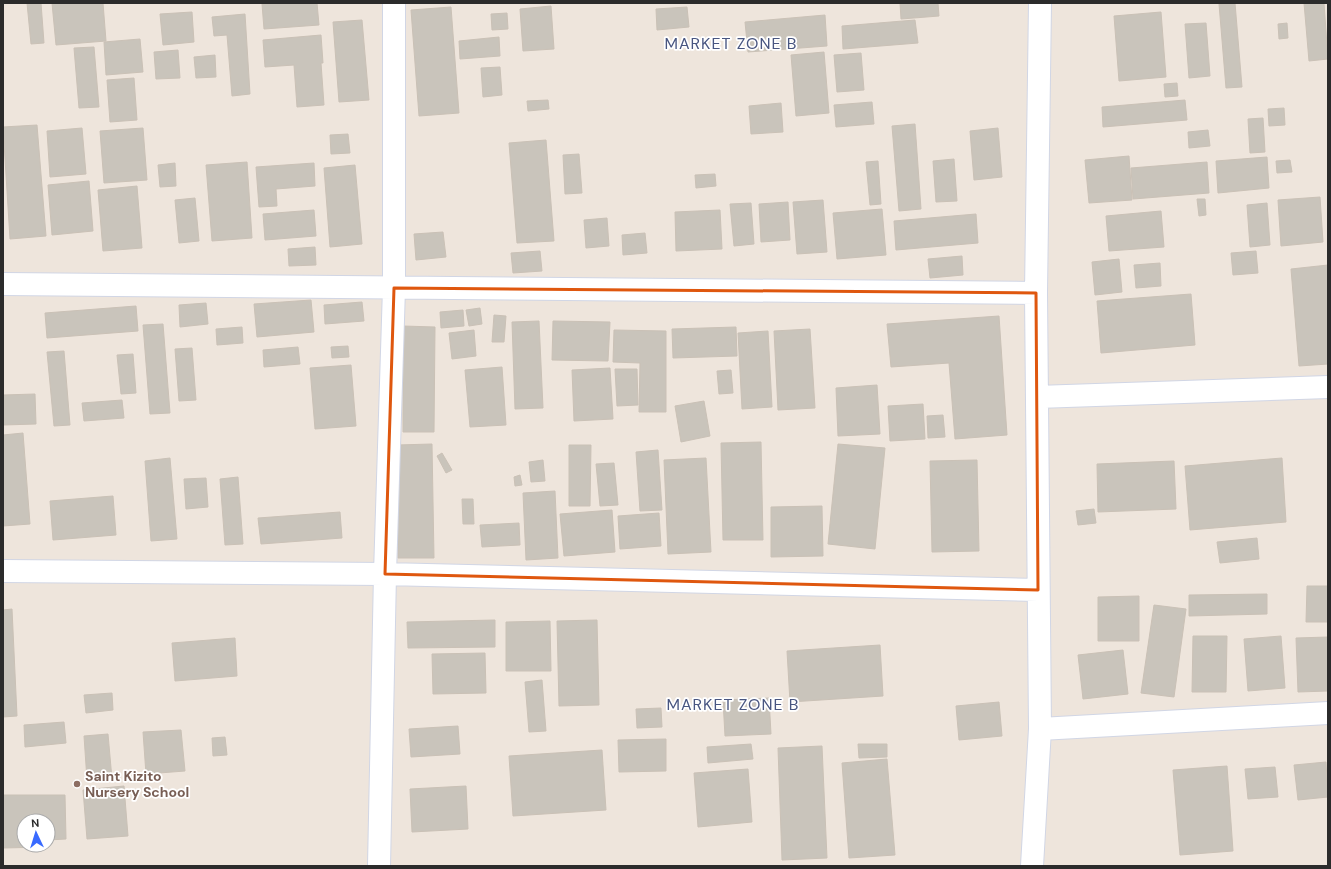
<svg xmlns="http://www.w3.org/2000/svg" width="1331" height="869" viewBox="0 0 1331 869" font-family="'DM Sans',sans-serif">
<rect width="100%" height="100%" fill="#eee5dc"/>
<!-- building -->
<path fill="#c9c4bb" stroke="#cac1b6" d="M 27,3 L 41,3 L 44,43 L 31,44 Z
M 52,3 L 103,3 L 106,41 L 56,45 Z
M 280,3 L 317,3 L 319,25 L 264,29 L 262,4 Z
M 900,3 L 938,3 L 939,16 L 901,19 Z
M 1235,3 L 1242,87 L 1226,88 L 1219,4 Z
M 1304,3 L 1324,3 L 1328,59 L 1309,61 Z
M 551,6 L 554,49 L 523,51 L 520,9 Z
M 451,7 L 459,113 L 419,116 L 411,10 Z
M 687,7 L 689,27 L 657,30 L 656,9 Z
M 192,12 L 194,42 L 163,45 L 160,14 Z
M 1161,12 L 1166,77 L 1119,81 L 1114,16 Z
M 507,13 L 508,29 L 492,30 L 491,14 Z
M 245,14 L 250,94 L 232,96 L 227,35 L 214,36 L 212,17 Z
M 825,15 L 827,46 L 748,52 L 745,22 Z
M 362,20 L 369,100 L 339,102 L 333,22 Z
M 915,20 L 918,43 L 843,49 L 842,26 Z
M 1206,23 L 1210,76 L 1189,78 L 1185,24 Z
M 1287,23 L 1288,38 L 1279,39 L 1278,24 Z
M 321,35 L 323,63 L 321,63 L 324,105 L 297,107 L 294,65 L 265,67 L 263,40 Z
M 499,37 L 500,56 L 460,59 L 459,41 Z
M 140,39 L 143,72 L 106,75 L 104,42 Z
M 94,47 L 99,107 L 79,108 L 74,48 Z
M 178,50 L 180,78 L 156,79 L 154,52 Z
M 824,52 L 829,113 L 796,116 L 791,55 Z
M 861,53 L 864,90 L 837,92 L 834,55 Z
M 215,55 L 216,77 L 196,78 L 194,57 Z
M 500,67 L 502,95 L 483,97 L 481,68 Z
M 134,78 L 137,120 L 110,122 L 107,80 Z
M 1177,83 L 1178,96 L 1165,97 L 1164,84 Z
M 548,100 L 549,109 L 528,111 L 527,101 Z
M 1185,100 L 1187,120 L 1103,127 L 1102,107 Z
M 872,102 L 874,124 L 836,127 L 834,105 Z
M 781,103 L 783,132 L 751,134 L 749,106 Z
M 1284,108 L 1285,125 L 1269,126 L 1268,109 Z
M 1263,118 L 1265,152 L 1250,153 L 1248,119 Z
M 915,124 L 921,209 L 899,211 L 892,126 Z
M 37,125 L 46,236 L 10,239 L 3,127 Z
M 82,128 L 86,174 L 50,177 L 47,131 Z
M 143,128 L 147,180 L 104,183 L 100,131 Z
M 998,128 L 1002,177 L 974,180 L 970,131 Z
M 1208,130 L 1210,146 L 1189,148 L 1188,132 Z
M 348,134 L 350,153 L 331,154 L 330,135 Z
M 546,140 L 554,241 L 517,243 L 509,143 Z
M 579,154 L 582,193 L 565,194 L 563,155 Z
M 1129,156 L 1132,200 L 1089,203 L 1085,160 Z
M 1267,157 L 1269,188 L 1218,193 L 1216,161 Z
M 954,159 L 957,201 L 936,202 L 933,161 Z
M 1290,160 L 1292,172 L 1277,173 L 1276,161 Z
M 878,161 L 881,204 L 870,205 L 866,162 Z
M 247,162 L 252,238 L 212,241 L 206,165 Z
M 1207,162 L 1209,193 L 1133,199 L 1131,168 Z
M 175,163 L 176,186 L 160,187 L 158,165 Z
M 314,163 L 315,186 L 276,189 L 277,206 L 259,207 L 256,167 Z
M 355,165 L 362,244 L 330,247 L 324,168 Z
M 715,174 L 716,186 L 696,188 L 695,175 Z
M 89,181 L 93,231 L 52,235 L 48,185 Z
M 137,186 L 142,248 L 103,251 L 98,190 Z
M 1320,197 L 1323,242 L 1281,246 L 1278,200 Z
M 195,198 L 199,241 L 179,243 L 175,200 Z
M 1197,199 L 1205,199 L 1206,215 L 1199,216 Z
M 823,200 L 827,252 L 797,254 L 793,202 Z
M 788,202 L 790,240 L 761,242 L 759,204 Z
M 751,203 L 754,244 L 734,246 L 730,204 Z
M 1267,203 L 1270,245 L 1250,247 L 1247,205 Z
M 882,209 L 886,255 L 837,259 L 833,213 Z
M 314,210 L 316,236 L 265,240 L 263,214 Z
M 720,210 L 722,249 L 676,251 L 675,212 Z
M 1161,211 L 1164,247 L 1109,251 L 1106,216 Z
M 976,214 L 978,243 L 896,250 L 894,221 Z
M 607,218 L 609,246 L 586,248 L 584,220 Z
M 443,232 L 446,257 L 416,260 L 414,234 Z
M 645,233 L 647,253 L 623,255 L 622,235 Z
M 315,247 L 316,265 L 289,266 L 288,249 Z
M 540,251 L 542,271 L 513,273 L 511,253 Z
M 1256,251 L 1258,273 L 1233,275 L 1231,253 Z
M 962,256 L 963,275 L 930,278 L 928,259 Z
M 1119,259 L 1122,292 L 1095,295 L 1092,262 Z
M 1160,263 L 1161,286 L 1136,288 L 1134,265 Z
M 1328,265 L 1328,364 L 1299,366 L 1291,269 Z
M 1191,294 L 1195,345 L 1101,353 L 1097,301 Z
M 311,300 L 314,332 L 257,337 L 254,304 Z
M 362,302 L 364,321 L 325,324 L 324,305 Z
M 206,303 L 208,324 L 180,327 L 179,305 Z
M 136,306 L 138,331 L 47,338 L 45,313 Z
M 480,308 L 482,324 L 469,326 L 466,310 Z
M 463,310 L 464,326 L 441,328 L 440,312 Z
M 494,315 L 506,316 L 504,342 L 492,342 Z
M 999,316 L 1007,435 L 955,439 L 949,363 L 891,367 L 887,324 Z
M 539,321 L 543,408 L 515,409 L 512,322 Z
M 553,321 L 610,322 L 608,361 L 552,360 Z
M 163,324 L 170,413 L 150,414 L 143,325 Z
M 403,326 L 435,327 L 434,432 L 403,432 Z
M 242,327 L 243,343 L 217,345 L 216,329 Z
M 736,327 L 737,356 L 673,358 L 672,329 Z
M 810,329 L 815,408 L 778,410 L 774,331 Z
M 474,330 L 476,356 L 452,359 L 449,333 Z
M 614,330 L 666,331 L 666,412 L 639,412 L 640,363 L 613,362 Z
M 768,331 L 772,407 L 742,409 L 738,333 Z
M 348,346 L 349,357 L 332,358 L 331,347 Z
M 298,347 L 300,364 L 264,367 L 263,350 Z
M 192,348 L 196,400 L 179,401 L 175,349 Z
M 64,351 L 70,425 L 54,426 L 47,352 Z
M 133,354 L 136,393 L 121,394 L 117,355 Z
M 351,365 L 356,426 L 315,429 L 310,368 Z
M 502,367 L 506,425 L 470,427 L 465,370 Z
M 610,368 L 613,419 L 574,421 L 572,370 Z
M 615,369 L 637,369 L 638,405 L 617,406 Z
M 731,370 L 733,393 L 719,394 L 717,371 Z
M 877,385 L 880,434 L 838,436 L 836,388 Z
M 35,394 L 36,424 L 3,425 L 3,395 Z
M 122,400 L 124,418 L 84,421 L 82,403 Z
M 704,401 L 710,436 L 681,442 L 675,406 Z
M 923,404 L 925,439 L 890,441 L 888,406 Z
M 943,415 L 945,437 L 928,438 L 927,416 Z
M 23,433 L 30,524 L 3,526 L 3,435 Z
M 761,442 L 763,540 L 723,540 L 721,443 Z
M 432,444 L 434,558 L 398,558 L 397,445 Z
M 838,444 L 885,448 L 875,549 L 828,544 Z
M 569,445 L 591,445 L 590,506 L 569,506 Z
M 658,450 L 662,510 L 640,511 L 636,452 Z
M 442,453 L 452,470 L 446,473 L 437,456 Z
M 170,458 L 177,539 L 151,541 L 145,461 Z
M 706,458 L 711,552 L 668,554 L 664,460 Z
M 1282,458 L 1286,522 L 1190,530 L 1185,466 Z
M 543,460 L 545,481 L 531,482 L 529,462 Z
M 977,460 L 979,551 L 932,552 L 930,461 Z
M 1174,461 L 1176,509 L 1098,512 L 1097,464 Z
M 614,463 L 618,505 L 600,506 L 596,464 Z
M 520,475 L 522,485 L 515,486 L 514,477 Z
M 238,477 L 243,544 L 225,545 L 220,479 Z
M 206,478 L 208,507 L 186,509 L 184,479 Z
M 555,491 L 558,558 L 526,560 L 523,493 Z
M 113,496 L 116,535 L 53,540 L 50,501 Z
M 462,499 L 473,499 L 474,524 L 463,524 Z
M 822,506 L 823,556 L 771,557 L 771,507 Z
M 1094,509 L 1096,523 L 1078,525 L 1076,511 Z
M 612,510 L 615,552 L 564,556 L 560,514 Z
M 340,512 L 342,538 L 261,544 L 258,518 Z
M 659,513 L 661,546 L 620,549 L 618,516 Z
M 519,523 L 520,545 L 482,547 L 480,525 Z
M 1257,538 L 1259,559 L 1220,563 L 1217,542 Z
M 1307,586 L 1328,586 L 1328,622 L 1306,622 Z
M 1267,594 L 1267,614 L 1189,616 L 1189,595 Z
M 1139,596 L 1139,641 L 1098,641 L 1098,597 Z
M 1154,605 L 1186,609 L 1174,697 L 1141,693 Z
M 12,609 L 17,716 L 3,717 L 3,610 Z
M 495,620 L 495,647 L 408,648 L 407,622 Z
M 597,620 L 599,705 L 559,706 L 557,621 Z
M 550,621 L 551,671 L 506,671 L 506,622 Z
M 1193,636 L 1227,636 L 1226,692 L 1192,692 Z
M 1281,636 L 1285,688 L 1248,691 L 1244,639 Z
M 1328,637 L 1328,691 L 1298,692 L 1296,638 Z
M 235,638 L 237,676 L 175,681 L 172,643 Z
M 880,645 L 883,696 L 790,702 L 787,651 Z
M 1123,650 L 1128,694 L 1083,699 L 1078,655 Z
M 485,653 L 486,693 L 433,694 L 432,654 Z
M 542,680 L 546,731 L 529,732 L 525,682 Z
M 112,693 L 113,710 L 86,713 L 84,695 Z
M 769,698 L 771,734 L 725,736 L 723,700 Z
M 999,702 L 1002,736 L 959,740 L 956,706 Z
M 661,708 L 662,727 L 637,728 L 636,709 Z
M 64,722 L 66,743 L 25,747 L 24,725 Z
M 458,726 L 460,754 L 411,757 L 409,729 Z
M 181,730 L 185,771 L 146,774 L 143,732 Z
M 108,734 L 112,779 L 87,780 L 84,736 Z
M 225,737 L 227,755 L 213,756 L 212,738 Z
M 666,739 L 666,771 L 619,772 L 618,740 Z
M 751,744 L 753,759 L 708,763 L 707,747 Z
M 858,744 L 887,744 L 887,757 L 859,758 Z
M 822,746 L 827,858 L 782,860 L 778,748 Z
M 602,750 L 606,810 L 513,816 L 509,756 Z
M 887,759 L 895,855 L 849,858 L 842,763 Z
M 1326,762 L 1328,797 L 1298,800 L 1294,765 Z
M 1227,766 L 1233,851 L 1180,855 L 1173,770 Z
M 1275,767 L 1278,797 L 1248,799 L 1245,769 Z
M 748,769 L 752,822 L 698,827 L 694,773 Z
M 124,786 L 128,836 L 87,839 L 83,790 Z
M 466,786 L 468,829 L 412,832 L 410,789 Z
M 3,795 L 65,795 L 66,839 L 48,840 L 48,821 L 24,821 L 24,845 L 45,845 L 45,847 L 3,848 Z"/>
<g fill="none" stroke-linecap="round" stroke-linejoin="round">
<!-- minor casing -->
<g stroke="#d1d6e5" stroke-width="24">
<path id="minor" d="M 3,284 L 1036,293
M 1037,397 L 1328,387
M 3,571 L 385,574 L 1038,590
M 1040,729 L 1328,713
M 379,866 L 385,574 L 394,288 L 394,3
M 1032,866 L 1040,729 L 1036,293 L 1040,3"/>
</g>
<!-- minor -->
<use href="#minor" stroke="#fff" stroke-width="22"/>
</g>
<!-- marked area -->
<path fill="none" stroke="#df570e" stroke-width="3" stroke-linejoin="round" d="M 394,288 L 1036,293 L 1038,590 L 385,574 Z"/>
<!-- markers -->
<circle fill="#8d6e63" stroke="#fff" stroke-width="1.5" cx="77" cy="784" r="4"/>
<g text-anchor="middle" stroke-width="3.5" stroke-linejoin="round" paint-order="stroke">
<!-- education labels -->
<g font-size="14" font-weight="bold" fill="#785e54" stroke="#fff" text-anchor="start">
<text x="85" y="781">Saint Kizito<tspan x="85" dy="16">Nursery School</tspan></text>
</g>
<!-- quarter labels -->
<g font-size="16" letter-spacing="1" fill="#485580" stroke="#fff">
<text x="731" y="49">MARKET ZONE B</text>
<text x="733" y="710">MARKET ZONE B</text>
</g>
</g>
<!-- border -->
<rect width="1331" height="869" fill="none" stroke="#2b2b2b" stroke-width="8"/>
<!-- north arrow -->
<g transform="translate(36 833) rotate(356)"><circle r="19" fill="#ffffff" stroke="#aaaaaa"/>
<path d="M0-3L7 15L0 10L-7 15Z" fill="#396aff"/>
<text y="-6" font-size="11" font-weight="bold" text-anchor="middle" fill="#2b2b2b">N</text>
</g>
</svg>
